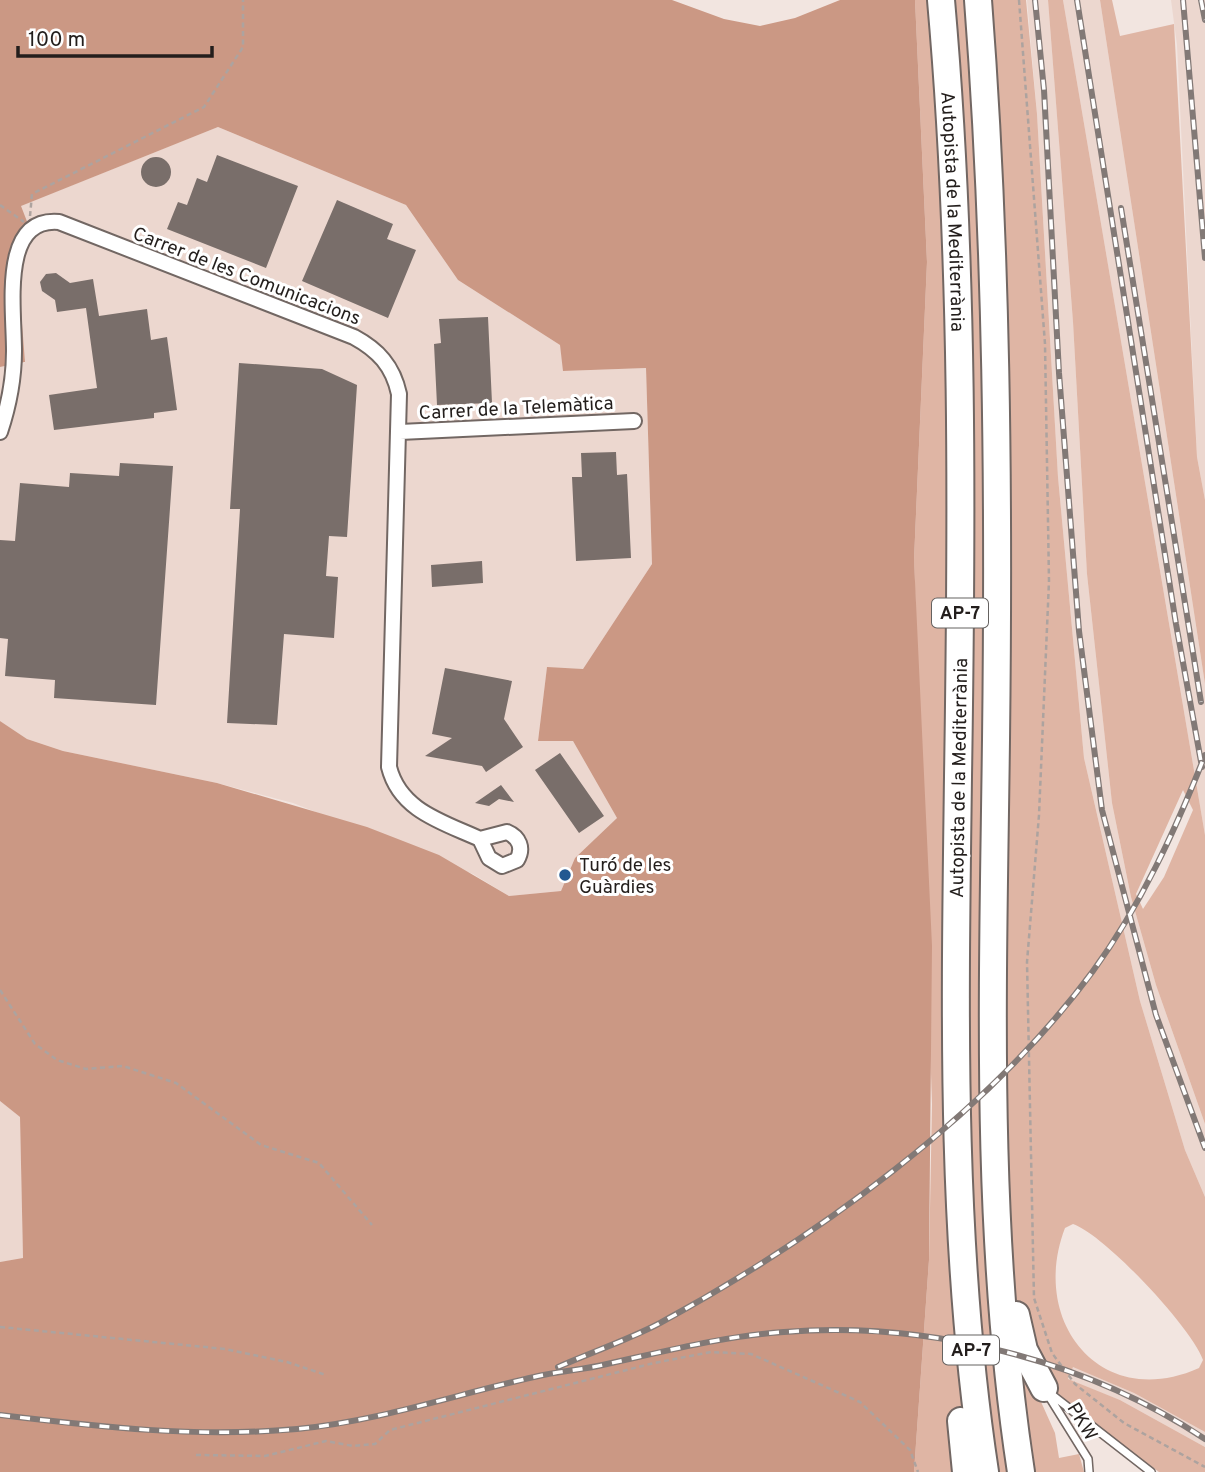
<svg xmlns="http://www.w3.org/2000/svg" width="1205" height="1472" viewBox="0 0 1205 1472" font-family="Overpass,sans-serif">
<rect width="100%" height="100%" fill="#f2e5e0"/>
<!-- built -->
<path fill="#ecd7cf" d="M 1027,0 L 1048,0 L 1073,322 L 1087,574 L 1112,803 L 1131,897 L 1156,985 L 1205,1124 L 1205,1197 L 1185,1150 L 1140,1001 L 1084,758 L 1058,477 L 1037,114 Z
M 1063,0 L 1100,0 L 1205,684 L 1205,835 Z
M 1171,0 L 1205,0 L 1205,500 L 1197,457 L 1177,45 Z
M 218,127 L 406,205 L 458,280 L 560,345 L 564,371 L 646,368 L 652,564 L 583,669 L 547,668 L 538,740 L 573,741 L 617,818 L 575,858 L 561,891 L 509,896 L 473,874 L 293,803 L 217,783 L 63,751 L 27,739 L 0,721 L 0,367 L 25,363 L 18,272 L 20,206 Z
M 0,1101 L 20,1117 L 23,1259 L 0,1262 Z
M 1072,1366 L 1134,1393 L 1205,1432 L 1205,1447 L 1120,1400 L 1068,1380 Z"/>
<!-- green -->
<path fill="#dfb5a4" fill-rule="evenodd" d="M 915,0 L 1026,0 L 1037,114 L 1058,477 L 1084,758 L 1140,1001 L 1185,1150 L 1205,1197 L 1205,1432 L 1134,1393 L 1073,1367 L 1068,1379 L 1120,1400 L 1205,1447 L 1205,1472 L 1159,1472 L 1065,1402 L 1042,1379 L 1033,1384 L 1055,1433 L 1059,1458 L 1079,1454 L 1084,1472 L 914,1472 L 929,1260 L 932,1104 L 914,560 L 927,262 ZM 1073,1224 C 1105,1235 1192,1328 1203,1360 L 1199,1368 C 1101,1412 1029,1322 1065,1228 Z
M 1048,0 L 1063,0 L 1205,835 L 1205,1124 L 1156,985 L 1131,897 L 1112,803 L 1087,574 L 1073,322 ZM 1183,790 L 1193,810 L 1164,877 L 1143,909 L 1136,894 Z
M 1100,0 L 1112,0 L 1120,36 L 1174,24 L 1197,457 L 1205,500 L 1205,684 Z"/>
<!-- forest -->
<path fill="#cb9884" d="M 0,0 L 672,0 L 724,19 L 760,26 L 795,18 L 840,0 L 915,0 L 927,262 L 914,560 L 932,946 L 929,1260 L 914,1472 L 0,1472 L 0,1262 L 23,1258 L 20,1117 L 0,1101 L 0,721 L 27,739 L 63,751 L 217,783 L 367,827 L 439,855 L 509,896 L 561,891 L 575,858 L 617,818 L 573,741 L 538,741 L 547,667 L 583,669 L 652,564 L 646,368 L 563,371 L 560,345 L 458,280 L 406,205 L 218,127 L 21,206 L 33,237 L 27,241 L 18,272 L 25,362 L 0,367 Z"/>
<!-- building -->
<path fill="#796e6a" d="M 217,155 L 298,186 L 266,268 L 167,229 L 178,202 L 187,205 L 197,178 L 207,182 Z
M141 172a15 15 0 1 1 30 0a15 15 0 1 1-30 0Z
M 337,200 L 393,224 L 387,239 L 416,250 L 388,318 L 302,281 Z
M 56,273 L 70,283 L 93,279 L 99,316 L 147,309 L 151,340 L 167,337 L 177,410 L 154,413 L 154,418 L 54,430 L 49,395 L 97,388 L 86,308 L 57,312 L 55,300 L 42,291 L 40,282 L 46,274 Z
M 488,317 L 492,403 L 437,405 L 434,344 L 441,343 L 439,319 Z
M 239,363 L 322,369 L 357,385 L 347,537 L 329,536 L 326,576 L 338,577 L 334,638 L 284,634 L 277,725 L 227,723 L 240,509 L 230,509 Z
M 616,452 L 617,475 L 627,474 L 631,558 L 576,561 L 572,477 L 582,477 L 581,453 Z
M 120,463 L 173,466 L 156,705 L 54,698 L 55,680 L 5,676 L 8,639 L 0,638 L 0,540 L 15,541 L 20,483 L 69,487 L 70,473 L 119,476 Z
M 482,561 L 483,583 L 432,587 L 431,565 Z
M 445,668 L 512,681 L 504,719 L 523,747 L 486,772 L 482,766 L 425,756 L 452,738 L 432,734 Z
M 560,753 L 604,816 L 579,833 L 535,770 Z
M 501,785 L 514,802 L 499,799 L 489,806 L 475,803 Z"/>
<g fill="none" stroke-linecap="round" stroke-linejoin="round">
<!-- lane casing -->
<g stroke="#726763" stroke-width="10">
<path id="lane" d="M 1047,1391 L 1151,1472
M 1050,1398 L 1088,1459 L 1089,1472"/>
</g>
<!-- street casing -->
<g stroke="#726763" stroke-width="18">
<path id="street" d="M 0,432 C 9,405 14,380 14,351 C 14,306 0,217 59,222 L 354,337 C 378,350 393,366 399,394 L 389,767 C 400,811 443,822 480,839
M 400,432 L 634,421
M 507,832 C 519,837 524,848 517,860 L 502,866 L 489,858 L 480,839 Z"/>
</g>
<!-- highway casing -->
<g stroke="#726763" stroke-width="30">
<g id="highway">
<path id="s1" d="M 941,0 C 964,259 962,518 958,777 C 955,1008 950,1243 985,1472"/>
<path d="M 978,0 C 997,247 999,493 996,740 C 993,983 984,1231 1021,1472"/>
<path d="M 1016,1315 L 1024,1350 L 1044,1388"/>
<path d="M 961,1421 L 966,1472"/>
</g>
</g>
<!-- path -->
<path stroke="#ada39f" stroke-width="2.5" stroke-dasharray="5 3.5" stroke-linecap="butt" d="M 1019,0 L 1045,344 L 1049,581 L 1039,815 L 1027,962 L 1034,1298 L 1052,1353 L 1075,1384 L 1124,1423 L 1205,1467
M 0,205 L 24,222
M 30,216 L 32,194 L 204,107 L 243,47 L 243,0
M 0,990 L 35,1044 L 57,1060 L 86,1069 L 123,1066 L 176,1083 L 261,1145 L 319,1163 L 372,1225
M 0,1327 L 225,1349 L 287,1362 L 326,1375
M 196,1455 L 265,1456 L 326,1441 L 353,1446 L 375,1444 L 390,1430 L 654,1363 L 711,1352 L 751,1354 L 860,1402 L 910,1450 L 918,1472"/>
<!-- lane -->
<use href="#lane" stroke="#fff" stroke-width="7"/>
<!-- street -->
<use href="#street" stroke="#fff" stroke-width="14"/>
<!-- highway -->
<use href="#highway" stroke="#fff" stroke-width="26"/>
<!-- rail casing -->
<g stroke="#827976" stroke-width="6">
<path id="rail" d="M 1035,0 L 1044,90 L 1059,373 L 1079,631 L 1102,810 L 1156,1015 L 1205,1148
M 1077,0 L 1176,624 L 1202,767
M 1183,0 L 1205,258
M 1201,0 L 1205,20
M 1121,208 L 1201,702
M 558,1367 C 592,1352 628,1340 660,1323 C 816,1238 987,1115 1093,971 C 1141,905 1175,831 1205,755
M 0,1415 C 101,1427 196,1438 297,1429 C 379,1421 454,1395 534,1377 C 558,1371 583,1370 607,1364 C 666,1351 724,1336 784,1332 C 929,1321 1084,1359 1205,1439"/>
</g>
<!-- rail -->
<use href="#rail" stroke="#fff" stroke-width="3.5" stroke-dasharray="10" stroke-linecap="butt"/>
</g>
<!-- markers -->
<circle fill="#235891" stroke="#fff" stroke-width="2.5" cx="565" cy="875" r="7"/>
<g text-anchor="middle" stroke-width="6" stroke-linejoin="round" paint-order="stroke">
<!-- shield labels -->
<g fill="#fff" stroke="#656260" stroke-width="2">
<rect x="932" y="598.5" width="56" height="29" rx="5"/>
<rect x="943" y="1335.5" width="56" height="29" rx="5"/>
</g>
<g font-size="18" font-weight="bold" fill="#231e1c">
<text x="960" y="619">AP-7</text>
<text x="971" y="1356">AP-7</text>
</g>
<!-- street labels -->
<g font-size="19" fill="#231e1c" stroke="#fff">
<text dy="7" stroke="none"><textPath href="#s1" startOffset="212">Autopista de la Mediterrània</textPath></text>
<text transform="translate(247 275) rotate(21)" y="7">Carrer de les Comunicacions</text>
<text transform="translate(516 407) rotate(-3)" y="7">Carrer de la Telemàtica</text>
<text transform="translate(958 778) rotate(-89)" y="7">Autopista de la Mediterrània</text>
<text transform="translate(1083 1421) rotate(59)" y="7">PKW</text>
</g>
<!-- poi labels -->
<g font-size="19" fill="#231e1c" stroke="#fff" text-anchor="start">
<text x="579" y="871">Turó de les<tspan x="579" dy="22">Guàrdies</tspan></text>
</g>
</g>
<!-- scale -->
<path d="M18 46v10h194v-10" fill="none" stroke="#231e1c" stroke-width="3.5"/>
<text x="28" y="46" font-size="21" fill="#231e1c" stroke="#ffffff" stroke-width="5" paint-order="stroke">100 m</text>
</svg>
